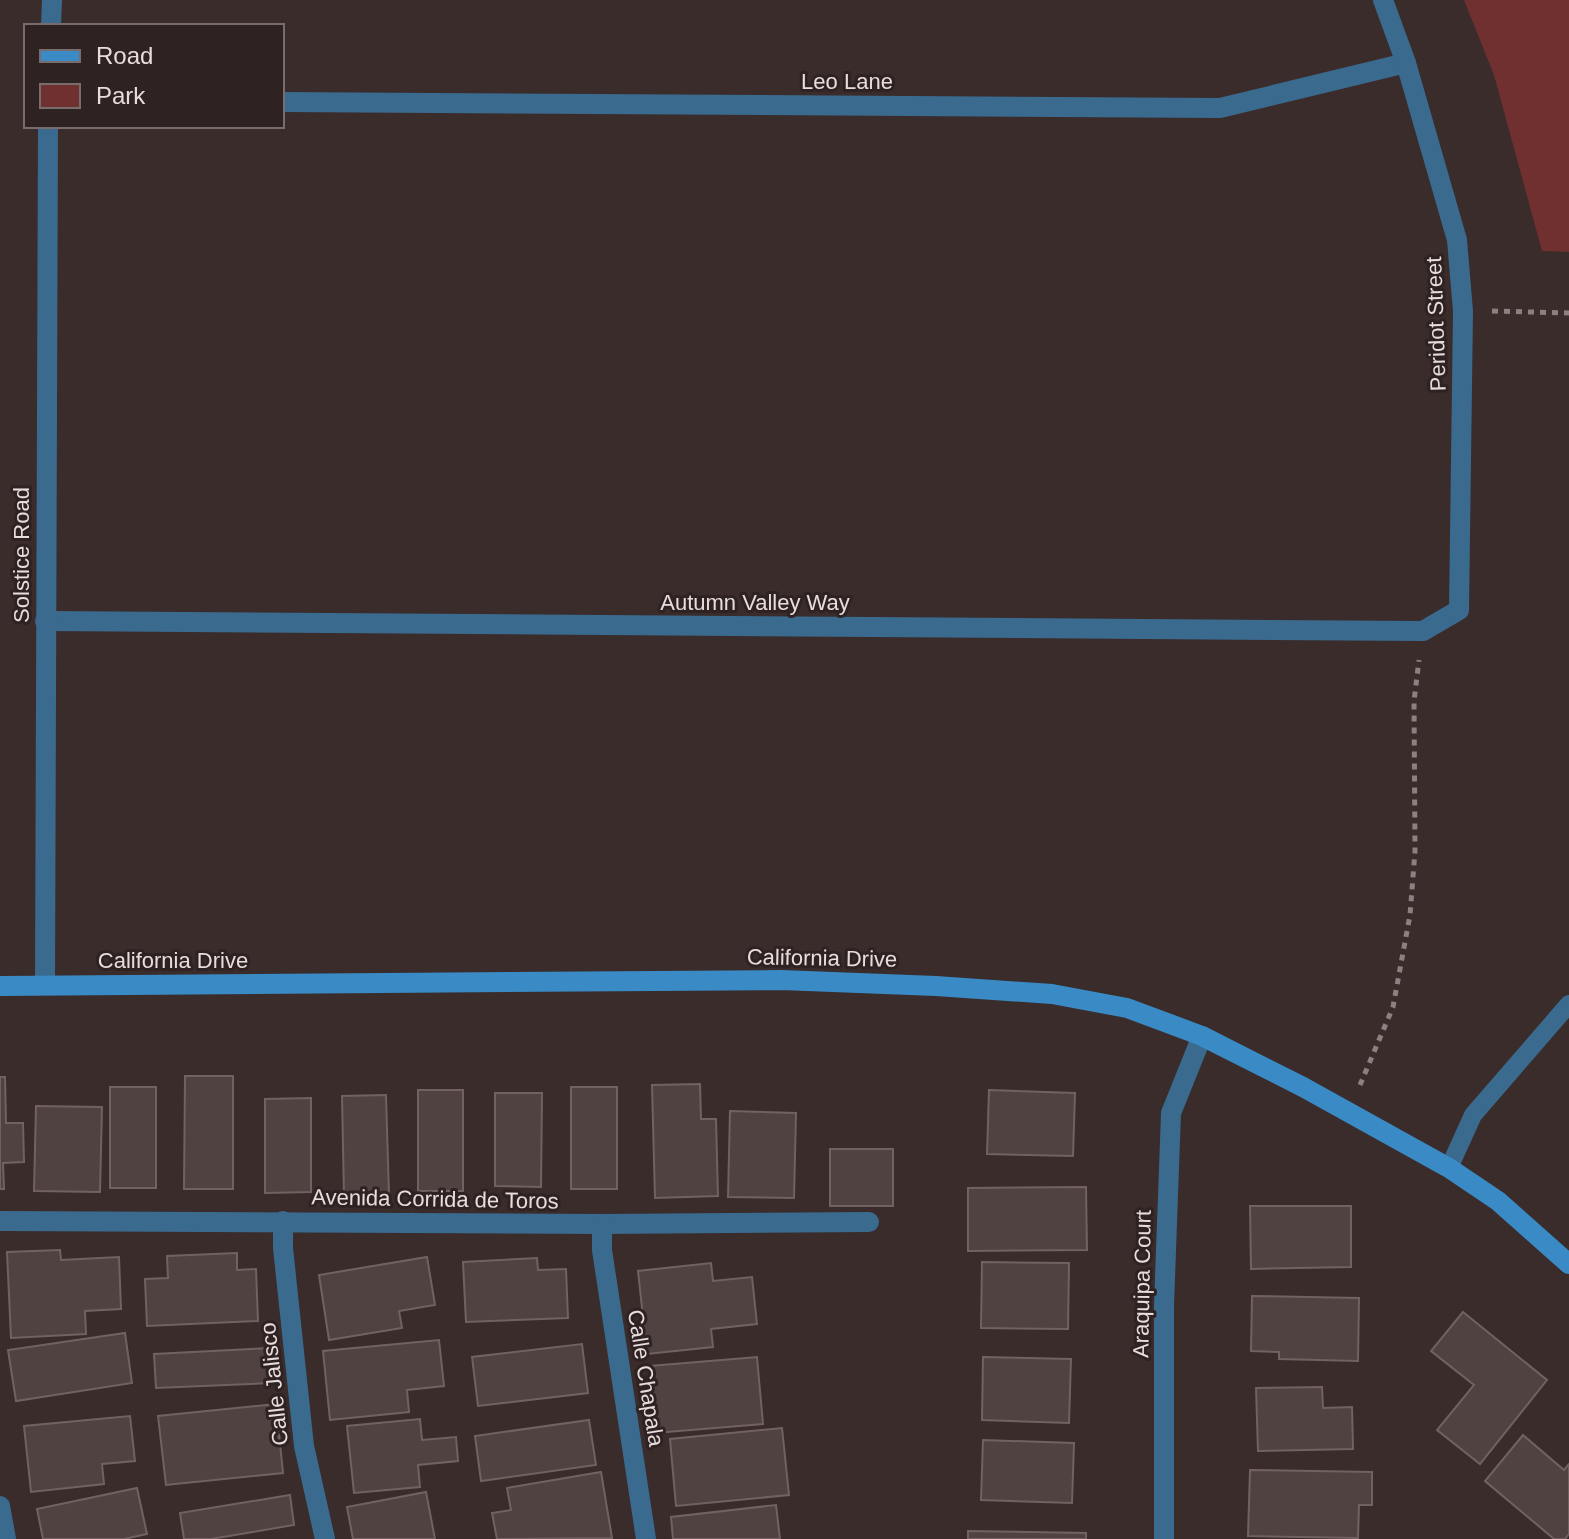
<svg xmlns="http://www.w3.org/2000/svg" width="1569" height="1539" viewBox="0 0 1569 1539" font-family="Arial,sans-serif">
  <style>
    .green { fill: #703030 }
    .building { fill: #504241; stroke: #716261; stroke-width: 2 }
    .lines { fill: none; stroke-linecap: round; stroke-linejoin: round }
    .path { stroke: #8c8180; stroke-width: 5; stroke-dasharray: 6 6; stroke-linecap: butt }
    .lane { stroke: #3b6a8f; stroke-width: 18 }
    .street { stroke: #3b6a8f; stroke-width: 20 }
    .secondary { stroke: #3a8ac5; stroke-width: 20 }
    .labels { text-anchor: middle; dominant-baseline: central; stroke-width: 6; stroke-linejoin: round; paint-order: stroke }
    .street-label { font-size: 22px; fill: #e6dddc; stroke: #2f2222 }
  </style>
  <rect width="100%" height="100%" fill="#392c2b"/>
  <path class="green" d="M1464,0H1569V252L1542,251L1494,75Z"/>
  <g class="building">
    <path d="M185,1076H233V1189H184Z"/>
    <path d="M0,1077H5L6,1123H23L24,1162L3,1163L4,1189H0Z"/>
    <path d="M700,1084L701,1119H716L718,1196L655,1198L652,1085Z"/>
    <rect x="110" y="1087" width="46" height="101"/>
    <rect x="571" y="1087" width="46" height="102"/>
    <rect x="418" y="1090" width="45" height="101"/>
    <path d="M989,1090L1075,1093L1073,1156L987,1154Z"/>
    <path d="M495,1093H542L541,1187L495,1186Z"/>
    <path d="M386,1095L389,1195L344,1196L342,1096Z"/>
    <path d="M311,1098V1192L265,1193V1099Z"/>
    <path d="M36,1106L102,1107L100,1192L34,1191Z"/>
    <path d="M730,1111L796,1113L794,1198L728,1197Z"/>
    <rect x="830" y="1149" width="63" height="57"/>
    <path d="M1086,1187L1087,1250L968,1251V1188Z"/>
    <path d="M1250,1206H1351V1267L1251,1269Z"/>
    <path d="M60,1250L61,1260L119,1257L121,1309L85,1311L86,1334L11,1338L7,1252Z"/>
    <path d="M237,1253V1270L256,1269L258,1321L147,1326L145,1279L168,1278L167,1256Z"/>
    <path d="M427,1257L435,1305L399,1311L402,1328L329,1340L319,1275Z"/>
    <path d="M537,1258L538,1270L566,1269L568,1318L466,1322L463,1262Z"/>
    <path d="M982,1262L1069,1263L1068,1329L981,1328Z"/>
    <path d="M711,1263L713,1281L752,1277L757,1324L711,1329L713,1347L647,1354L638,1271Z"/>
    <path d="M1252,1296L1359,1298L1358,1361L1279,1359V1352L1251,1351Z"/>
    <path d="M1463,1312L1547,1380L1480,1464L1437,1430L1474,1385L1431,1351Z"/>
    <path d="M125,1333L132,1383L16,1401L8,1350Z"/>
    <path d="M439,1340L444,1386L407,1390L409,1412L330,1420L323,1351Z"/>
    <path d="M582,1344L588,1393L478,1406L472,1357Z"/>
    <path d="M270,1348L272,1383L156,1388L154,1354Z"/>
    <path d="M757,1357L763,1424L655,1433L650,1366Z"/>
    <path d="M983,1357L1071,1359L1069,1423L982,1420Z"/>
    <path d="M1322,1387L1323,1408L1352,1407L1353,1449L1258,1451L1256,1388Z"/>
    <path d="M276,1404L283,1473L166,1485L158,1416Z"/>
    <path d="M130,1416L135,1461L102,1464L104,1484L31,1492L24,1426Z"/>
    <path d="M420,1419L422,1440L456,1437L458,1461L418,1465L420,1487L354,1493L347,1426Z"/>
    <path d="M589,1420L596,1465L481,1481L475,1436Z"/>
    <path d="M782,1428L789,1495L676,1506L670,1439Z"/>
    <path d="M1523,1435L1564,1470L1569,1464V1534L1565,1539H1554L1485,1481Z"/>
    <path d="M983,1440L1074,1443L1072,1503L981,1500Z"/>
    <path d="M1250,1470L1372,1472V1505H1359L1358,1538L1248,1536Z"/>
    <path d="M601,1472L612,1538L497,1539L492,1513L511,1510L507,1488Z"/>
    <path d="M137,1488L147,1534L124,1539H43L37,1509Z"/>
    <path d="M426,1492L435,1539H353L347,1507Z"/>
    <path d="M290,1495L294,1525L211,1539H184L180,1513Z"/>
    <path d="M776,1505L780,1539H673L671,1517Z"/>
    <path d="M968,1531L1086,1533V1539H968Z"/>
  </g>
  <g class="lines">
    <g class="path">
      <path d="M1492,311L1569,313"/>
      <path d="M1360,1085L1393,1007L1410,915L1415,851L1414,701L1419,660"/>
    </g>
    <path class="lane" d="M1449,1168L1473,1115L1569,1004"/>
    <g class="street">
      <path d="M51,26L52,0"/>
      <path d="M282,102L1220,108L1406,63"/>
      <path d="M45,621L1423,631L1459,610L1463,311L1457,240L1406,63L1383,0"/>
      <path d="M45,985L48,126"/>
      <path d="M0,1221L602,1224L869,1222"/>
      <path d="M283,1221V1248L304,1446L325,1539"/>
      <path d="M602,1224V1250L646,1539"/>
      <path d="M0,1506L6,1539"/>
      <path d="M1164,1539V1306L1171,1113L1202,1036"/>
    </g>
    <path class="secondary" d="M0,986L781,980L936,986L1052,994L1127,1008L1202,1036L1303,1087L1449,1168L1498,1201L1569,1264"/>
  </g>
  <g class="labels">
    <g class="street-label">
      <text x="847" y="81">Leo Lane</text>
      <text transform="translate(1436 324) rotate(-92)">Peridot Street</text>
      <text transform="translate(21 555) rotate(-90)">Solstice Road</text>
      <text x="755" y="602">Autumn Valley Way</text>
      <text transform="translate(822 958) rotate(1)">California Drive</text>
      <text x="173" y="960">California Drive</text>
      <text transform="translate(435 1199) rotate(1)">Avenida Corrida de Toros</text>
      <text transform="translate(1142 1284) rotate(-89)">Araquipa Court</text>
      <text transform="translate(646 1378) rotate(81)">Calle Chapala</text>
      <text transform="translate(274 1384) rotate(-96)">Calle Jalisco</text>
    </g>
  </g>
  <rect x="24" y="24" width="260" height="104" fill="#2f2222" stroke="#786d6c" stroke-width="2"/>
  <rect x="40" y="50" width="40" height="12" fill="#3a8ac5" stroke="#786d6c" stroke-width="2"/>
  <text x="96" y="64" font-size="24" fill="#e6dddc">Road</text>
  <rect x="40" y="84" width="40" height="24" fill="#703030" stroke="#786d6c" stroke-width="2"/>
  <text x="96" y="104" font-size="24" fill="#e6dddc">Park</text>
</svg>
